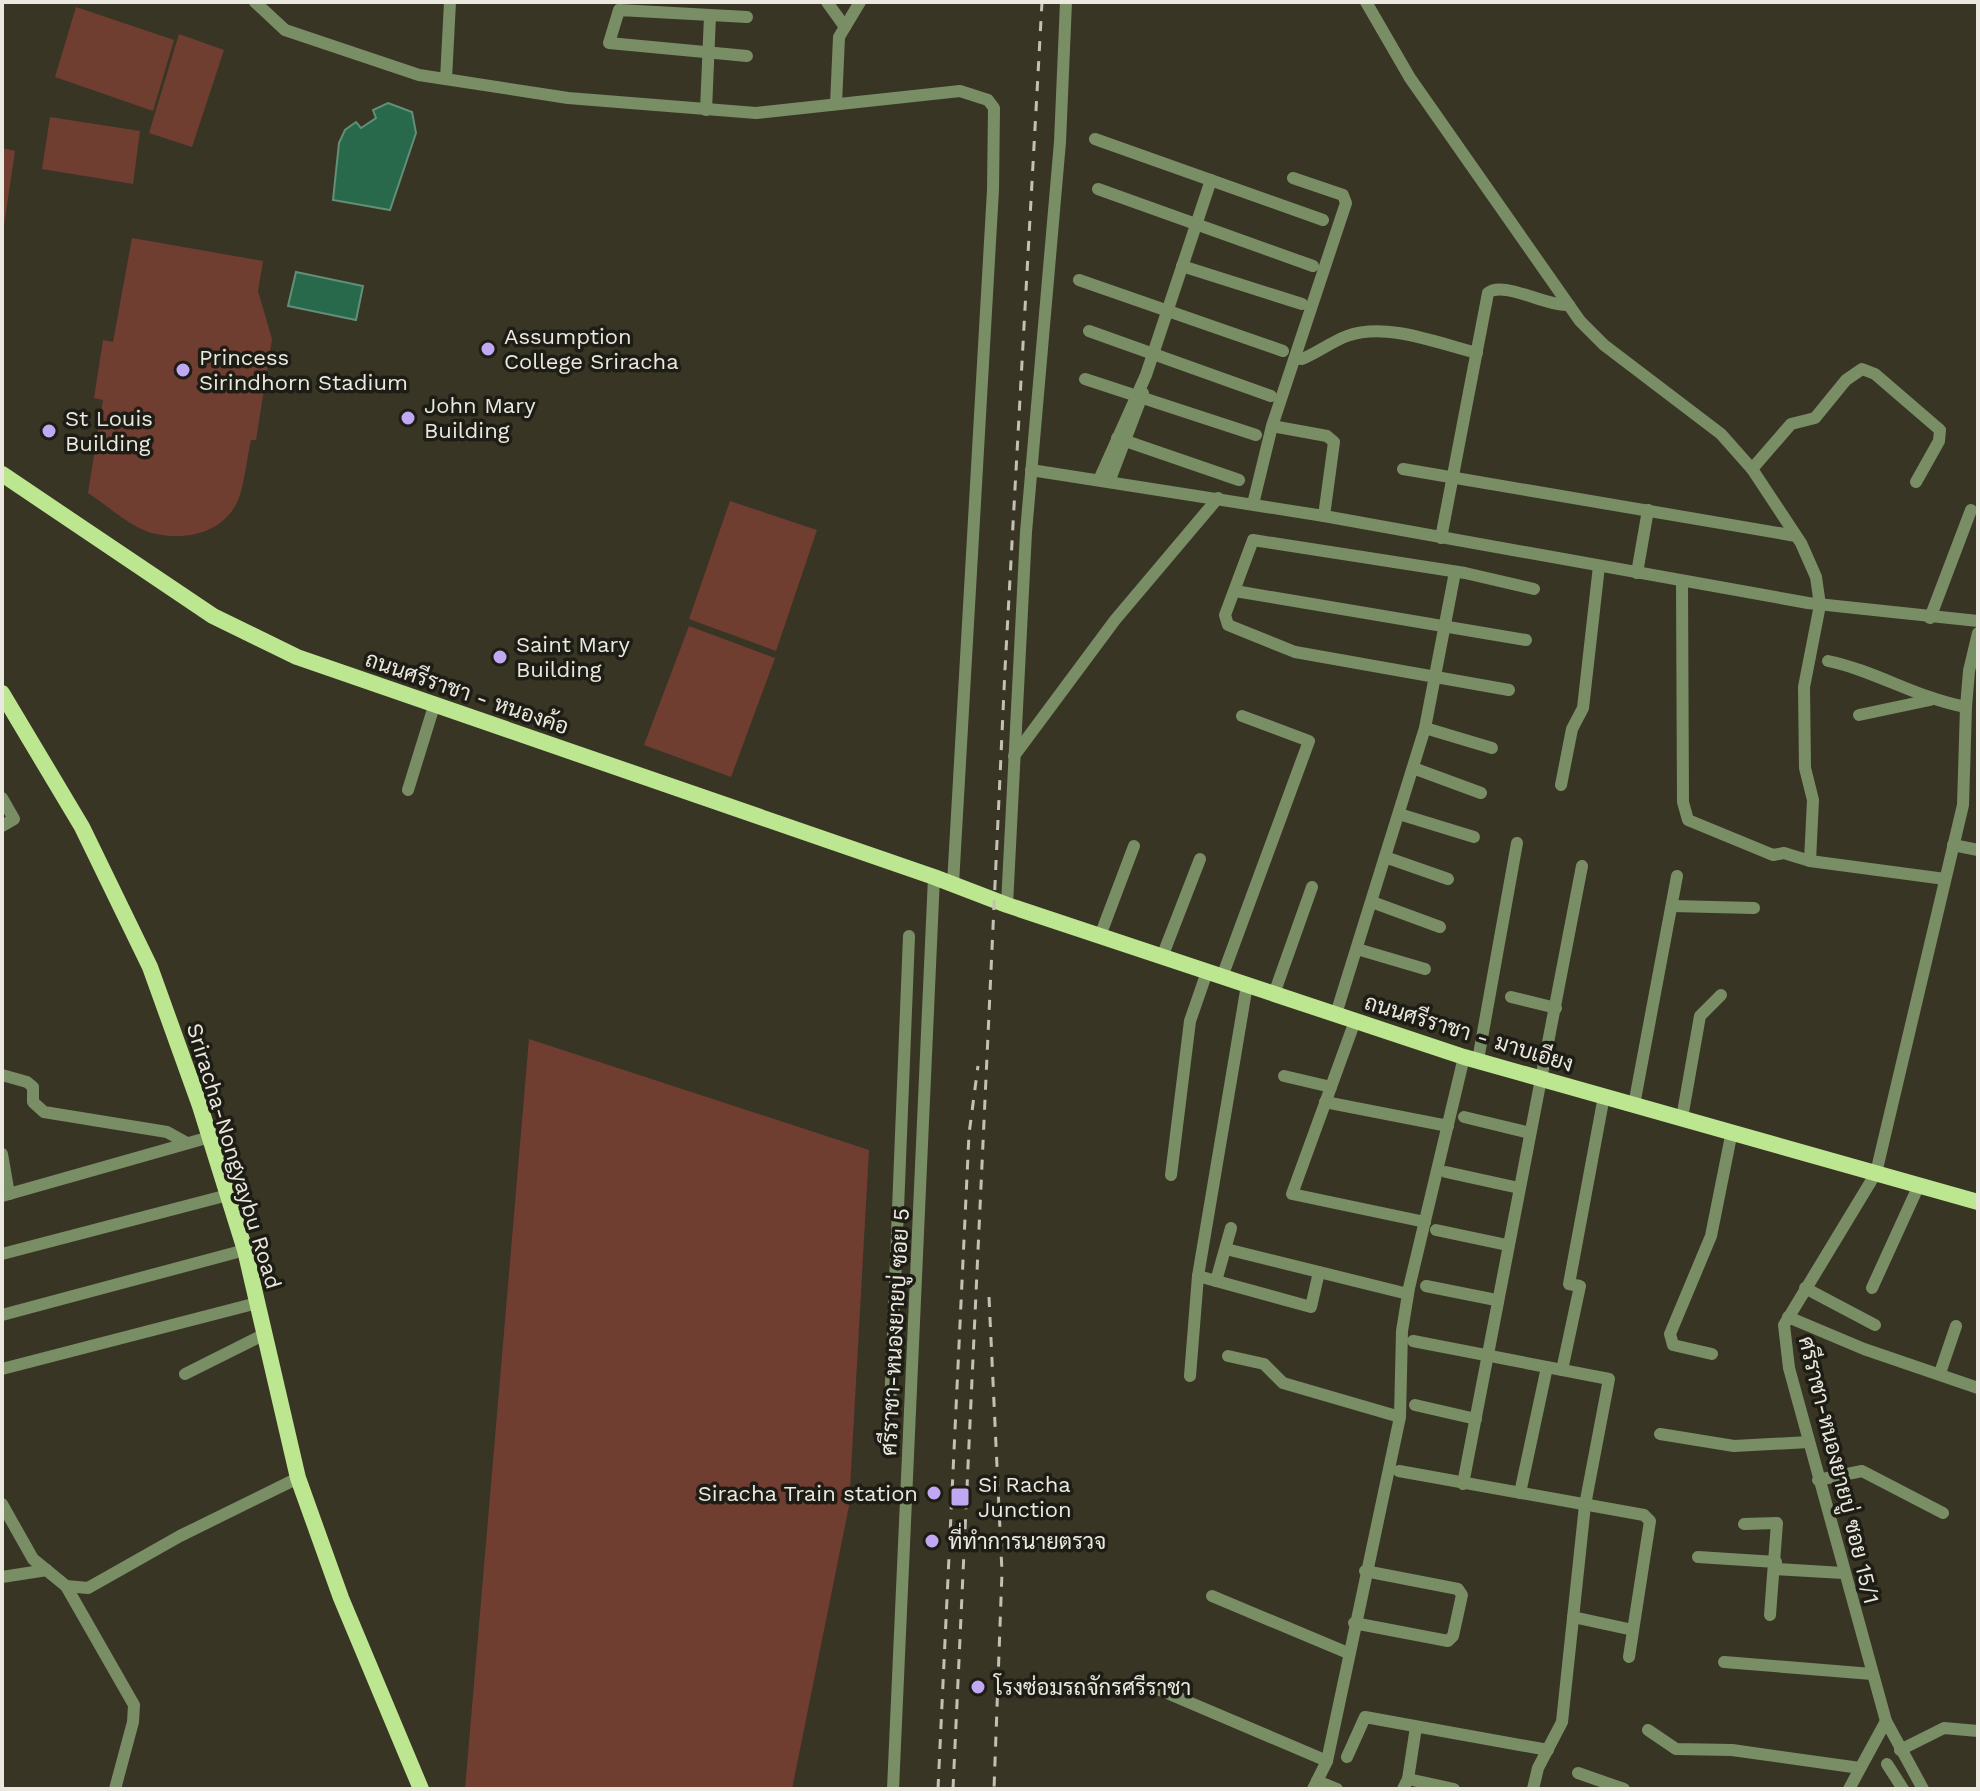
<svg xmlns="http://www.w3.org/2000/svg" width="1980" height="1791" viewBox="0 0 1980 1791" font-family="'Work Sans',Sarabun,sans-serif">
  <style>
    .green { fill: #703d31 }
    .water { fill: #28684b; stroke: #628f77; stroke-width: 2 }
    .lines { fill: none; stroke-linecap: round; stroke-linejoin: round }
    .minor { stroke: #798e65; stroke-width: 12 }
    .major { stroke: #bde690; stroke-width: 16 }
    .rail { stroke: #c3c1b5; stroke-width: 3; stroke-dasharray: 10 10; stroke-linecap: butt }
    .poi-dot { fill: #c0a8f3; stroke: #1e1d15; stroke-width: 3 }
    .labels { text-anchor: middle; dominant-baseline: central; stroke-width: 7; stroke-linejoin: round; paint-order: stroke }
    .poi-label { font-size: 22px; fill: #ebe9df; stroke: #1e1d15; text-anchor: start }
    .street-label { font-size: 22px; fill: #ebe9df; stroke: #1e1d15 }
  </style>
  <rect width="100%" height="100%" fill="#393524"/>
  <g class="green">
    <path d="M76,7L174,40L153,111L55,77Z"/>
    <path d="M179,34L224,50L192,147L149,133Z"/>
    <path d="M50,117L140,131L133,184L42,169Z"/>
    <path d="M2,148L15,151L2,239Z"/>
    <path d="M132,238L263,261L258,291L272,339L256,440H251C247,458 245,478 240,495C228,532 187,542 152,533C130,527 107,505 88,493L103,400L94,398L103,340L113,342Z"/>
    <path d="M730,501L817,530L776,651L689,619Z"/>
    <path d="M689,626L775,658L731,777L644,745Z"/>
    <path d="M529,1039L869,1150L849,1506L792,1789H465Z"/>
  </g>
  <g class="water">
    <path d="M388,103L412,112L416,133L390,210L333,200L339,143L345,130L356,122L361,128L376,118L373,110Z"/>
    <path d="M296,272L363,286L356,320L288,306Z"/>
  </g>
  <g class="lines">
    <g class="minor">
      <path d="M255,2L285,30L419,75L568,98L756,113L960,91L988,100L994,108L993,190L953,884"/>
      <path d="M827,2L845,27"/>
      <path d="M1366,2L1410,78L1580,321L1604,345L1721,434L1752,469L1801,543L1816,577L1820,605L1804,687L1805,768L1813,800L1810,861L1945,879"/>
      <path d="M747,56L609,43L619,10L747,17"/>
      <path d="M446,79L450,2"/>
      <path d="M836,104L839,37L860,2"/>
      <path d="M706,110L710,16"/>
      <path d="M1095,139L1323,220"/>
      <path d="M1098,189L1313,266"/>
      <path d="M1182,266L1302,304"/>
      <path d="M1079,280L1283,351"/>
      <path d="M1089,331L1271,396"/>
      <path d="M1295,358L1302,359C1317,353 1331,342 1347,336C1387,322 1437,343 1477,353"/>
      <path d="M1085,379L1256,435"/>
      <path d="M1272,426L1327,436L1334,442L1324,516"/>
      <path d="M1117,438L1239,480"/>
      <path d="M1403,469L1796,536"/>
      <path d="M1752,469L1791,424L1815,418L1846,380L1862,369L1875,374L1940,430L1939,441L1916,482"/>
      <path d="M1031,470L1324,516L1808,603L1978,621"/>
      <path d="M1099,480L1146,375L1211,180"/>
      <path d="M1109,482L1143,393"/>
      <path d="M1253,504L1272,426L1346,203L1343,195L1293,178"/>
      <path d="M1441,538L1488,293C1502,280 1548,307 1569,305"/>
      <path d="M1637,573L1648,510"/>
      <path d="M1682,581L1683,802L1688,820L1773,855L1784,853L1810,861"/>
      <path d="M1235,591L1526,640"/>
      <path d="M1930,618L1971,510"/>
      <path d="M1828,661C1876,671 1917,698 1966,707"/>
      <path d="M1509,690L1295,652L1228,625L1225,615L1253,540L1465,573L1534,589"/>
      <path d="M1859,715L1930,700"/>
      <path d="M1425,728L1492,748"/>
      <path d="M1014,756L1115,620L1218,498"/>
      <path d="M1413,768L1481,793"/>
      <path d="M1561,785L1572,729L1583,708L1599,566"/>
      <path d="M408,790L434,706"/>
      <path d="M2,798L14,819L2,826"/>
      <path d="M1399,814L1474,837"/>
      <path d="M1953,845L1978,850"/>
      <path d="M1385,857L1448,879"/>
      <path d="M1372,902L1440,927"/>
      <path d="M1007,905L1026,532L1060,142L1066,2"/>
      <path d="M1672,906L1754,908"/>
      <path d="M1100,936L1134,846"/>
      <path d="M1357,949L1425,969"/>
      <path d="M1162,957L1200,859"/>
      <path d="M1222,977L1309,741L1242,716"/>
      <path d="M1274,994L1312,887"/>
      <path d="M1511,997L1556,1008"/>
      <path d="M1336,1014L1425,728L1455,572"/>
      <path d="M1355,1021L1292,1194L1425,1222"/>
      <path d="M1478,1060L1517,843"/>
      <path d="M2,1075L27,1082L33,1087V1102L44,1112L167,1132L187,1143"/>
      <path d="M1284,1076L1331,1087"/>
      <path d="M1325,1102L1448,1126"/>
      <path d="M1634,1105L1677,876"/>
      <path d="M1464,1117L1530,1133"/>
      <path d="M1682,1118L1700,1016L1721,995"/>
      <path d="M2,1154L9,1194"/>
      <path d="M1446,1172L1519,1188"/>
      <path d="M1171,1175L1190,1021L1207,972"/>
      <path d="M2,1196L210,1137"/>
      <path d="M1436,1230L1507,1245"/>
      <path d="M1226,1249L1408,1294"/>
      <path d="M2,1254L228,1195"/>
      <path d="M1198,1276L1311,1307L1319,1272"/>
      <path d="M1216,1281L1231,1228"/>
      <path d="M1426,1286L1496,1300"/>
      <path d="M1805,1288L1875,1325"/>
      <path d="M1872,1288L1919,1185"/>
      <path d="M2,1315L245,1250"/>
      <path d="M1788,1317L1864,1349L1978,1388"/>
      <path d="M1413,1341L1609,1379L1585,1505L1562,1722L1538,1768L1533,1789"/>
      <path d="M1712,1354L1673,1345L1670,1334L1711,1236L1732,1131"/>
      <path d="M1228,1356L1264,1364L1283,1383L1400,1417"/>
      <path d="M2,1369L257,1303"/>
      <path d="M1562,1370L1580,1286L1569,1284L1604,1096"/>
      <path d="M1940,1373L1956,1326"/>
      <path d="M185,1374L263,1335"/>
      <path d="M1190,1376L1198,1276L1247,985"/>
      <path d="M1415,1405L1476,1419"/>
      <path d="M890,1408L909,936"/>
      <path d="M1660,1434L1734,1446L1809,1442"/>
      <path d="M1399,1471L1644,1515L1650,1521L1629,1657"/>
      <path d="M1818,1480L1862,1471L1943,1513"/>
      <path d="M1463,1484L1582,866"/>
      <path d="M1520,1493L1547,1367"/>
      <path d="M2,1504L33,1559L66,1586L88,1588L180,1536L298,1478"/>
      <path d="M1744,1524L1777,1523L1770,1615"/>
      <path d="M1698,1557L1776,1562"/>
      <path d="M1776,1569L1843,1573"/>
      <path d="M2,1577L47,1570"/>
      <path d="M66,1586L134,1705L133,1722L115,1789"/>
      <path d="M1212,1596L1348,1653"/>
      <path d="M1573,1617L1633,1630"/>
      <path d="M1354,1623L1448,1641L1453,1636L1462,1595L1458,1589L1365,1571"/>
      <path d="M1724,1662L1872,1674"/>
      <path d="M1153,1687L1327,1761"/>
      <path d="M1648,1730L1676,1749L1732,1750L1860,1768"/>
      <path d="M1900,1750L1944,1728L1978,1731"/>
      <path d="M1347,1757L1365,1717L1548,1750"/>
      <path d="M1887,1764L1903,1789"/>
      <path d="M1578,1773L1624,1789"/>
      <path d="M1408,1779L1454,1789"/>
      <path d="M1317,1781L1337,1789"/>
      <path d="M893,1789L934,877"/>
      <path d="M1313,1789L1327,1761L1400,1417L1402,1331L1409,1288L1464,1057"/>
      <path d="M1403,1789L1408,1779L1416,1727"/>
      <path d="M1849,1789L1886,1721"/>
      <path d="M1923,1789L1886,1721L1789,1368L1784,1325L1876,1173L1963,805L1966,707L1969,671L1978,633"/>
    </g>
    <g class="major">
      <path d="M2,474L213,616L297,657L934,877L1007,905L1464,1057L1978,1202"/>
      <path d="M2,693L82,827L150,967L200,1106L245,1250L298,1478L341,1598L421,1789"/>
    </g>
    <g class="rail">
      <path d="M989,1297L1002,1572L994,1789"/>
      <path d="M938,1789L969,1134L978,1066"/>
      <path d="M953,1789L1005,669L1042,2"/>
    </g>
  </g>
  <g class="poi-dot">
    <circle cx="488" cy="349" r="8"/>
    <circle cx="183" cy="370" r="8"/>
    <circle cx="408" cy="418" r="8"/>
    <circle cx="49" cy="431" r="8"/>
    <circle cx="500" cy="657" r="8"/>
    <circle cx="934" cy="1493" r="8"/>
    <rect x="950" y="1487" width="20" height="20" rx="4"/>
    <circle cx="932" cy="1541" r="8"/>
    <circle cx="978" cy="1687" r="8"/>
  </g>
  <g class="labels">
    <g class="poi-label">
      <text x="504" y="336">Assumption<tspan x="504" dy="25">College Sriracha</tspan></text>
      <text x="199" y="357">Princess<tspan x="199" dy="25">Sirindhorn Stadium</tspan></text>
      <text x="424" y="405">John Mary<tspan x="424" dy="25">Building</tspan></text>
      <text x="65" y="418">St Louis<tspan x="65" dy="25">Building</tspan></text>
      <text x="516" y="644">Saint Mary<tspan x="516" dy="25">Building</tspan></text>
      <text x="978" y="1484">Si Racha<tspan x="978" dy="25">Junction</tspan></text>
      <text x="918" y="1493" text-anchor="end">Siracha Train station</text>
      <text x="948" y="1541">ที่ทำการนายตรวจ</text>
      <text x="994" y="1687">โรงซ่อมรถจักรศรีราชา</text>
    </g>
    <g class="street-label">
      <text transform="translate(467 693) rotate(19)">ถนนศรีราชา - หนองค้อ</text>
      <text transform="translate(1469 1033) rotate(17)">ถนนศรีราชา - มาบเอียง</text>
      <text transform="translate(234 1156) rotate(73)">Sriracha-Nongyaybu Road</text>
      <text transform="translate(895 1332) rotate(-87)">ศรีราชา-หนองยายบู่ ซอย 5</text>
      <text transform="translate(1839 1470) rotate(76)">ศรีราชา-หนองยายบู่ ซอย 15/1</text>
    </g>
  </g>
  <rect width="1980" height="1791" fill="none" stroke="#ebe9df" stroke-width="8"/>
</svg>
